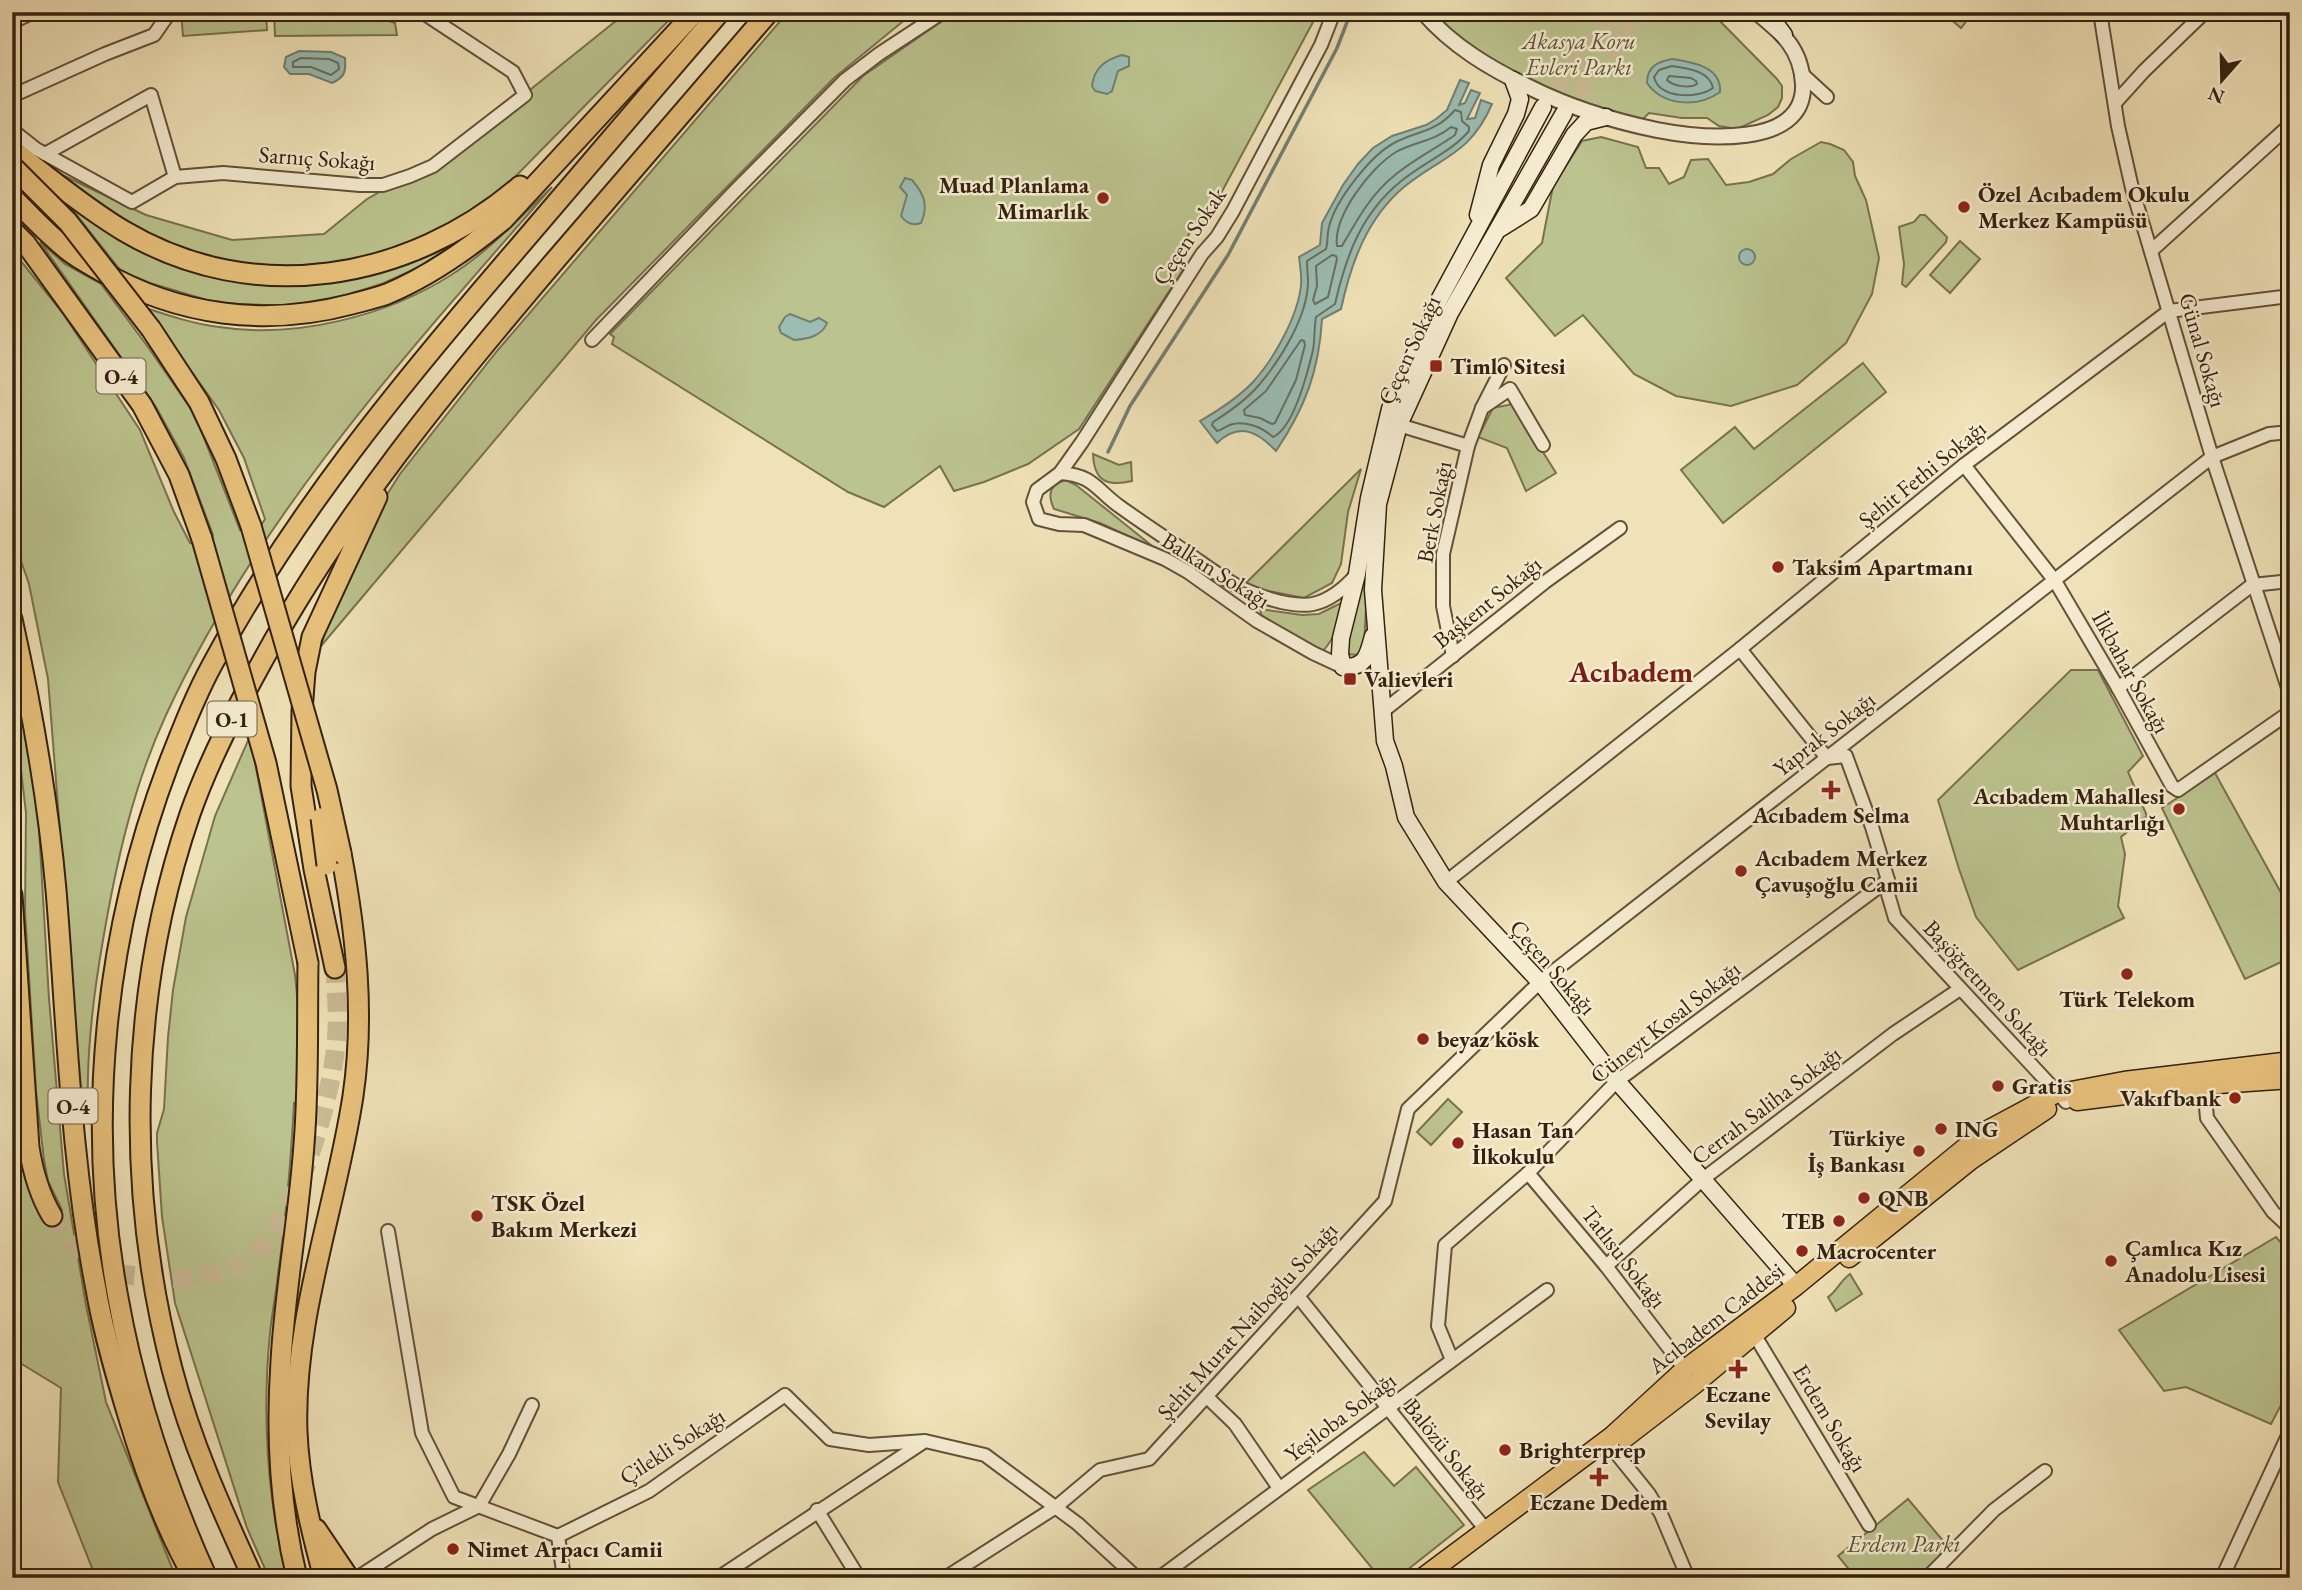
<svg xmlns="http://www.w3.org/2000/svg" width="2302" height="1590" viewBox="0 0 2302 1590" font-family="'EB Garamond',serif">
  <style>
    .green { fill: #bbc38e; stroke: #78724e; stroke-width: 2 }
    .water { fill: #9bbdb3; stroke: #727f71; stroke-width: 2 }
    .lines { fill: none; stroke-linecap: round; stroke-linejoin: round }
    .shore { stroke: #686f61; stroke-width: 2 }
    .stream { stroke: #727f71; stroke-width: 3.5 }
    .secondary-tunnel { stroke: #cabb96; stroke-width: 16; stroke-dasharray: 16 8; stroke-linecap: butt }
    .trunk-tunnel { stroke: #cabb96; stroke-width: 19; stroke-dasharray: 19 10; stroke-linecap: butt }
    .minor-casing { stroke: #635139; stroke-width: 16 }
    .tertiary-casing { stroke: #635139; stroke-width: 18 }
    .secondary-casing { stroke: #34210f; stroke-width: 19 }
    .primary-casing { stroke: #34210f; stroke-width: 21 }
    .trunk-casing { stroke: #34210f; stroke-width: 23 }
    .minor { stroke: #f5ecd1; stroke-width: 12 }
    .tertiary { stroke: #f5ecd1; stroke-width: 14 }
    .secondary { stroke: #f5ecd1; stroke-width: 16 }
    .primary { stroke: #e8c17c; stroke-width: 18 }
    .trunk { stroke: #e8c17c; stroke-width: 19 }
    .trunk-bridge-casing { stroke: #34210f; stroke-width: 23; stroke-linecap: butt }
    .trunk-bridge { stroke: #e8c17c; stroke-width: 19 }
    .poi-dot { fill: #8f2418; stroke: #f5ecd1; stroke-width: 2.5 }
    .labels { text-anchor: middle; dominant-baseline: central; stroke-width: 5; stroke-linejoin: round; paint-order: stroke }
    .shield { fill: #f5ecd1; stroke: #6e5e49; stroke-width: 2 }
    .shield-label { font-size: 21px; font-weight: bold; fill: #34210f }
    .park-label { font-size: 23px; font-style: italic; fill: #5c5235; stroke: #f5ecd1 }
    .street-label { font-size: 23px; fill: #34210f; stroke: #f5ecd1 }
    .poi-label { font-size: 23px; font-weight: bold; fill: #34210f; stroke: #f5ecd1; text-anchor: start }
    .district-label { font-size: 30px; font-weight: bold; fill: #7a1f14; stroke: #f5ecd1 }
  </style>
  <rect width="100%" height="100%" fill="#f0e2b8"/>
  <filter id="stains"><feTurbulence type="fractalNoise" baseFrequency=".00286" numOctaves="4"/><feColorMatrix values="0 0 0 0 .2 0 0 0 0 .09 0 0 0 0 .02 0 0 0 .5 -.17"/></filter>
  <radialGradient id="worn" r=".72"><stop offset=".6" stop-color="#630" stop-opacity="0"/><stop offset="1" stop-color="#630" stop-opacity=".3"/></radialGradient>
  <g class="green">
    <path d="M181,12H266L267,30L183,36Z"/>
    <path d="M274,12H362L395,23L397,35L275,36Z"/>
    <path d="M627,12H677L508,184L478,208L396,252L306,268L228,264L135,233L52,170L146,215L232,240L324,234L367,199L455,150Z"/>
    <path d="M788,12H918L907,18L834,78L596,320L321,646L332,608L371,520L400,474L497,351Z"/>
    <path d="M955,12H1316L1313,22L1204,225L1195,222L1174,264L1183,270L1079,429L1028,464L984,482L954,491L940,466L884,507L848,492L612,344L614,337L610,334L863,76Z"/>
    <path d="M1432,12H1711L1777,79L1782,86V98L1778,107L1768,115L1737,129L1719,126L1707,118H1682L1649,113L1642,120C1568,99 1485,71 1432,12Z"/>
    <path d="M1942,12H1985L1979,19L1972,14L1961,28Z"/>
    <path d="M1601,137L1638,147L1646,168H1659L1669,184L1684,177L1691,160L1708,159L1726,185L1749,182L1773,174L1791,159L1821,142L1830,144L1844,150L1853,162L1855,176L1866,200L1879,258L1872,294L1846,343L1797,385L1731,406L1676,396L1634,374L1583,315L1555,336L1506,278L1542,243L1553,186L1582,141Z"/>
    <path d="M552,187C409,351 258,516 166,715C133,786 116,864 103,940C93,997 86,1053 88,1110L82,1111L48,679L29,584L12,535V250L62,312L140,430L174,512L190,543L213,535L184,458L156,407L40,242L65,264L101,284L148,347L195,415L240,530L261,525L265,519L244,458L219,410L146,308C170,316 194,324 219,327C295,339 387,316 451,275C488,252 520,217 552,187Z"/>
    <path d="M67,203L123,238L307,283C362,280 410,265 459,241L419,267L384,283L347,295L286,306L217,303L150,283L121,271Z"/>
    <path d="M1920,215H1925L1947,237L1946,242L1906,287L1902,284L1904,264L1899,227L1914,222Z"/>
    <path d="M1960,241L1980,259L1950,293L1930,275Z"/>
    <path d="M1863,363L1886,392L1723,523L1681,470L1735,427L1754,449Z"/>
    <path d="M1513,404L1556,473L1526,491L1507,448L1478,437L1493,408Z"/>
    <path d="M1093,454L1119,465L1131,462L1132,481C1107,487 1094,481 1093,454Z"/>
    <path d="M1361,469L1348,512L1341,564L1332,583L1304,598L1243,586Z"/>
    <path d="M1066,480L1076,485L1156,549L1100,523L1054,509C1047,494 1050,484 1066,480Z"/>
    <path d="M1370,530L1364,647L1359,655L1344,654Z"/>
    <path d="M1343,602C1340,622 1335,639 1321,653L1262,619L1260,609L1302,615L1319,614Z"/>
    <path d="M12,645L38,812L49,999L64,1174L86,1305L106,1402L176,1578H96L58,1482L61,1388L12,1358V1077L23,1159L46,1220L62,1210L48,1181L44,1160L36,1091L25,911L26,813L12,693Z"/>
    <path d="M2071,670H2098L2143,756L2128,772L2147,816L2121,837L2125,854L2118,906L2124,918L2018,970L1976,917L1959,869L1938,800Z"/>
    <path d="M250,736L295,975L299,1016L297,1103H294C291,1160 286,1218 278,1274C276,1294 272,1313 270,1333C262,1413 267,1499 287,1578H269L247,1528L175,1303L162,1217L157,1142V1133L164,1109L168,1037L173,990L186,917L215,816Z"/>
    <path d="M2215,773L2290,909V958L2245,979L2162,808Z"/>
    <path d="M1448,1099L1462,1112L1431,1145L1417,1132Z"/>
    <path d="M2276,1237L2290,1253V1388L2271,1424L2186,1387L2164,1391L2119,1330Z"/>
    <path d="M1850,1274L1862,1294L1836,1311L1828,1297C1837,1291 1840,1281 1850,1274Z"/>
    <path d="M1364,1452L1394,1486L1416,1467L1464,1525L1397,1578H1380L1308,1490Z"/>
    <path d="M1908,1499L1950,1549L1915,1578H1856L1838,1556Z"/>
  </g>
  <g class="water">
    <path d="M299,51L331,52L345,58C346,72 345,77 332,83L309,74H290L284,67L286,57Z"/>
    <path d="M1122,55L1129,57V66L1118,71L1112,91L1107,94L1095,91L1092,86C1094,68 1105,60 1122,55Z"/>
    <path d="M1672,59C1691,62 1722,66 1720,92C1698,108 1663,106 1647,83C1647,67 1657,62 1672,59Z"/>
    <path d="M1460,80L1469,83L1459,105L1465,103L1471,90L1480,93L1467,119L1475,118L1481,100L1492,104C1470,155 1442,156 1404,187C1367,218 1351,263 1341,309L1322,319C1319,371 1305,408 1276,451C1257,431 1239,422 1217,443L1200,421C1219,410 1238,398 1253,382C1274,359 1298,316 1301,285C1302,276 1300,266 1299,257L1320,245L1322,223L1343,185L1358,164L1373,148L1392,136L1426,125L1436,119L1447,110Z"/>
    <path d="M905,178L912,180C924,194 929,205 921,223C913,226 906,223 901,216L907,195L900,187Z"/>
    <circle cx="1747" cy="257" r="8"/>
    <path d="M790,314L810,322L819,318L827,323C822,336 808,339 794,340L781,333L779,327L785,317Z"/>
  </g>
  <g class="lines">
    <g class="shore">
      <path d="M301,58L329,59L338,63L339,69L331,75L311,67H293V62Z"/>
      <path d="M1672,66C1688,69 1709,70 1713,88C1698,99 1659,99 1654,77L1659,70Z"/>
      <path d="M1669,76L1691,78L1696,81L1697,84C1690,89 1673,86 1667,80Z"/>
      <path d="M1455,110L1461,112L1462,121L1469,127V131C1450,153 1422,163 1400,182C1361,214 1346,256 1335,304L1316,317C1314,328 1315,339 1313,350C1308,371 1294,428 1273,437C1263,428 1248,421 1233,424C1227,425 1222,430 1217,431L1212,425L1213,422C1229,412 1247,399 1259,385C1281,359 1307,317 1308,283C1308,276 1307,268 1307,261L1326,249C1328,242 1327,234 1329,227C1335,201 1370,156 1394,143C1419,130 1435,133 1455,110Z"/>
      <path d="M1451,127L1457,129L1455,135C1435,149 1413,160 1395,175C1371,194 1357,220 1342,246H1337C1333,216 1371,167 1396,152C1414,142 1435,141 1451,127Z"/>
      <path d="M1332,255L1336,256L1337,259L1328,297L1315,304L1313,300L1317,286L1316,266Z"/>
      <path d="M1301,340L1304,341L1305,345L1296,380L1275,423L1272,424L1260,418L1245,415L1244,410L1266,391Z"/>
    </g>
    <path class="stream" d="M1108,452L1130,406L1228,255L1337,48L1351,12"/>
    <g class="secondary-tunnel">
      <path d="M1543,107L1601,28L1616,12"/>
      <path d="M1564,113L1620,40L1646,12"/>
    </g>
    <path class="trunk-tunnel" d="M52,1216C67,1235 83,1257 104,1269C116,1275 147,1277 162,1278C192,1280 228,1276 253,1256C298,1219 335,1089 337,1031C338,1010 336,989 335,968"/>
    <g class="minor-casing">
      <g id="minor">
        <path d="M1334,12L1321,45L1233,211L1217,237L1202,254L1082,442L1060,473L1037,490L1033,502L1039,519L1059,524L1084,525L1165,559L1188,572L1257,621L1313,653L1343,667"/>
        <path d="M2100,12L2118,126L2132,188L2212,457L2290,694"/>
        <path d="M12,22L34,12"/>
        <path d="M1802,74L1827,97"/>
        <path d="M12,96L105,54L154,35L170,12"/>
        <path d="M2116,102L2144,71L2205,12"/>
        <path d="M12,130L36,149L132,202L175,177L223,173L360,185H383L410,176L433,166L525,95L513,72L422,12"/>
        <path d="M45,154L151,95L175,177"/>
        <path d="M2151,251L2290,125"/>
        <path d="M592,340L736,190L845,80L879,54L943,12"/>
        <path d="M1482,408L1510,389L1543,445"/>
        <path d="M1399,425L1468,446L1443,554V606L1453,656"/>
        <path d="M1468,446L1482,408L1504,365"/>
        <path d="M1964,465L2055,581L2118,688L2172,786L2178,790L2290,712"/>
        <path d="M1060,473C1095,476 1094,488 1119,506C1141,522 1164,537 1186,552C1221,576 1237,591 1281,602C1291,604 1303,606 1313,604C1331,600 1345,588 1357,574"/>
        <path d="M1740,649L1827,758L1846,756L1872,827L1888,880V894L1895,918L2066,1102"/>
        <path d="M2118,688L2252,585L2290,581"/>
        <path d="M1382,712L1545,582L1620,528"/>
        <path d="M1446,882L1740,649L1964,465L2169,311L2290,296"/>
        <path d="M2204,1085L2207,1118L2273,1212L2290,1228"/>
        <path d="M1528,1173L1606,1266L1685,1369"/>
        <path d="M388,1231L422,1433L454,1497L558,1536L649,1491L785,1395L830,1439L869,1445L925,1441L985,1455L1078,1524L1137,1578"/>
        <path d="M1606,1266L1703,1179L1893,1034L1960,989"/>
        <path d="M1298,1296L1486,1530"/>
        <path d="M1754,1334L1869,1525"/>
        <path d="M1452,1360L1438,1326L1445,1245L1528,1173L1617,1081L1888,880"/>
        <path d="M1207,1397L1235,1424L1279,1488"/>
        <path d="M1612,1436V1448L1649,1494L1661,1514L1688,1578"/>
        <path d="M479,1506L509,1454L532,1405"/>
        <path d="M817,1510L859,1578"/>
        <path d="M558,1536L564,1578"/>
        <path d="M357,1578L432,1529L479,1506"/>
        <path d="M718,1578L922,1443"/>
        <path d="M945,1578L1056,1507L1100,1470L1149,1459L1385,1201L1408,1109L1540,982L2212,457L2269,434L2290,432"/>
        <path d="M1159,1578L1547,1290"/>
        <path d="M1927,1578L1994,1510L2045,1471"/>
        <path d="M2222,1578L2290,1431"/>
      </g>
    </g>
    <g class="tertiary-casing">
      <g id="tertiary">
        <path d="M1423,12C1452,46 1491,69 1531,88C1571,108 1614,121 1657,130C1698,138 1806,150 1803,84C1801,48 1782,33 1756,12"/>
        <path d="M12,1569L15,1578"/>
      </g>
    </g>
    <g class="secondary-casing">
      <g id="secondary">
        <path d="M1767,12L1784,35"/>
        <path d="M1564,113L1450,313L1399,425L1378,504L1373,590L1385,741L1394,766L1406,817L1446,882L1540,982L1617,1081L1796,1286"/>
        <path d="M1478,215L1491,165L1516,114L1520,99L1513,80"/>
        <path d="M1501,228L1531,209L1574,135L1586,122L1606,117"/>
        <path d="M1343,667L1340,654L1341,638L1357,574L1369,498L1390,409L1439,300L1543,107"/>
        <path d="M1343,667C1365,668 1368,656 1373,636"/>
      </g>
    </g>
    <g class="primary-casing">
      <g id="primary">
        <path d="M2077,1101L2204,1085L2290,1079"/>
        <path d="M1849,1258L1971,1160L2047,1109"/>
        <path d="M1625,1438L1694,1385L1786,1308"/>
        <path d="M1422,1578L1612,1436L1685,1369L1796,1286L1984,1132L2055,1094L2124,1081L2290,1061"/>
      </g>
    </g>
    <g class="trunk-casing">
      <g id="trunk">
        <path d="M12,150C49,177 85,208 124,231C254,308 409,281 520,186"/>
        <path d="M12,197C30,215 49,236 70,252C79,259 91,265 101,271C178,316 266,327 352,304C363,301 376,298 387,294C430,276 468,249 503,220L695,12"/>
        <path d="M12,230L26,244L142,405L179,475L202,539"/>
        <path d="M151,329L199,402L226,459L251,526"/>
        <path d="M12,619C32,709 48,799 56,890C67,1023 70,1158 96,1289C103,1331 115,1372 127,1412C144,1470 164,1526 194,1578"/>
        <path d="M12,895L29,1147C33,1173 39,1194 52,1216"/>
        <path d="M335,968L314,869L301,786L302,711L305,672L312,637L377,497"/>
        <path d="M316,1529L349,1578"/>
        <path d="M207,1578C167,1489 135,1394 118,1298C85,1120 105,932 169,763C182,730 195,696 212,665C293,515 401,384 511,256C581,174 650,93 720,12"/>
        <path d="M253,1578C222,1510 191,1442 172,1369C125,1188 129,992 190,814C209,760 236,709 263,660C342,515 446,389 553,263C625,180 697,96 769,12"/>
        <path d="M297,1578C280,1508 276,1433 281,1361C285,1289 299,1217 304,1144C309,1084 307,1023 308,963"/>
        <path d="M324,1578C311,1530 299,1481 297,1432C293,1318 336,1208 353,1096C365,1015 356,933 341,853"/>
      </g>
    </g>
    <use href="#minor" class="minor"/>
    <use href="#tertiary" class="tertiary"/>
    <use href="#secondary" class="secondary"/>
    <use href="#primary" class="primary"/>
    <use href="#trunk" class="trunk"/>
    <g class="trunk-bridge-casing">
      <g id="trunk-bridge">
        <path d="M12,166L68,222L151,329"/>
        <path d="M251,526L327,790L341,853"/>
        <path d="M202,539L266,763L308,963"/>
        <path d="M321,818L327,865"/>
      </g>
    </g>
    <use href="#trunk-bridge" class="trunk-bridge"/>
  </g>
  <g class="poi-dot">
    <circle cx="1103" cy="198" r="7"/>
    <circle cx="1964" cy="207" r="7"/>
    <rect x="1429" y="359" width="14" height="14" rx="3.5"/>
    <circle cx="1778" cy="567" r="7"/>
    <rect x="1343" y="672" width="14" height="14" rx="3.5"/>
    <path d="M1827.5 779.5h7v7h7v7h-7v7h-7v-7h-7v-7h7z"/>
    <circle cx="2179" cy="809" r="7"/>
    <circle cx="1741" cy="871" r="7"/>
    <circle cx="2127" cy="974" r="7"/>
    <circle cx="1423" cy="1039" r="7"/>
    <circle cx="1998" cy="1086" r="7"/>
    <circle cx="2235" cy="1098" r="7"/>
    <circle cx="1941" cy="1129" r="7"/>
    <circle cx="1458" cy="1143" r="7"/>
    <circle cx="1919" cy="1151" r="7"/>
    <circle cx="1864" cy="1198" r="7"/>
    <circle cx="477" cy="1216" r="7"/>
    <circle cx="1839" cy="1221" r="7"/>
    <circle cx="1802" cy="1251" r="7"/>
    <circle cx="2111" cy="1261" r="7"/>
    <path d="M1734.5 1358.5h7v7h7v7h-7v7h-7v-7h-7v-7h7z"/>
    <circle cx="1505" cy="1450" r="7"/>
    <path d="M1595.5 1466.5h7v7h7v7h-7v7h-7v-7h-7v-7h7z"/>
    <circle cx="453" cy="1549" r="7"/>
  </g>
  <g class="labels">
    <g class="shield">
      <rect x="96.5" y="358.5" width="49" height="35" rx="5"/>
      <rect x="207.5" y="701.5" width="49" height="35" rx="5"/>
      <rect x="48.5" y="1088.5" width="49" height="35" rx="5"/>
    </g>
    <g class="shield-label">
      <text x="121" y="376">O-4</text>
      <text x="232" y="719">O-1</text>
      <text x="73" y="1106">O-4</text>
    </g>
    <g class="park-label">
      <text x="1579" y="41">Akasya Koru<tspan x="1579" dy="26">Evleri Parkı</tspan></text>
      <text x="1904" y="1544">Erdem Parkı</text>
    </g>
    <g class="street-label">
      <text transform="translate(317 158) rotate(4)">Sarnıç Sokağı</text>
      <text transform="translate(1189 236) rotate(-56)">Çeçen Sokak</text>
      <text transform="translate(1409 350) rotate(-65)">Çeçen Sokağı</text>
      <text transform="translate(2203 350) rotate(74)">Günal Sokağı</text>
      <text transform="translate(1922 474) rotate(-39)">Şehit Fethi Sokağı</text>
      <text transform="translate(1434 512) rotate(-79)">Berk Sokağı</text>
      <text transform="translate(1216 570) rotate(32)">Balkan Sokağı</text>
      <text transform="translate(1487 602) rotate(-39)">Başkent Sokağı</text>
      <text transform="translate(2131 672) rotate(61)">İlkbahar Sokağı</text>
      <text transform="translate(1824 734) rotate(-38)">Yaprak Sokağı</text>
      <text transform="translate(1553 967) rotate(49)">Çeçen Sokağı</text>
      <text transform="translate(1988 988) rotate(47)">Başöğretmen Sokağı</text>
      <text transform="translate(1665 1022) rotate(-38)">Cüneyt Kosal Sokağı</text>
      <text transform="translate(1766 1105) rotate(-37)">Cerrah Saliha Sokağı</text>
      <text transform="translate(1624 1257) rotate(52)">Tatlısu Sokağı</text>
      <text transform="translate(1716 1318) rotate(-38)">Acıbadem Caddesi</text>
      <text transform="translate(1247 1321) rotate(-48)">Şehit Murat Naiboğlu Sokağı</text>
      <text transform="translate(1340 1417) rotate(-37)">Yeşiloba Sokağı</text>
      <text transform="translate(1830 1418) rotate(59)">Erdem Sokağı</text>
      <text transform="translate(672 1446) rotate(-33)">Çilekli Sokağı</text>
      <text transform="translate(1447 1449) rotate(51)">Balözü Sokağı</text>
    </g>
    <g class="poi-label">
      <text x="1089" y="185" text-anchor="end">Muad Planlama<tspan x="1089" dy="26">Mimarlık</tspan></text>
      <text x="1978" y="194">Özel Acıbadem Okulu<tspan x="1978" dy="26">Merkez Kampüsü</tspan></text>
      <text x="1450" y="366">Timlo Sitesi</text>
      <text x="1792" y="567">Taksim Apartmanı</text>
      <text x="1364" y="679">Valievleri</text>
      <text x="2165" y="796" text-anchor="end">Acıbadem Mahallesi<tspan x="2165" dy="26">Muhtarlığı</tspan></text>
      <text x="1831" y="815" text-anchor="middle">Acıbadem Selma</text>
      <text x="1755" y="858">Acıbadem Merkez<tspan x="1755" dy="26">Çavuşoğlu Camii</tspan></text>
      <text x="2127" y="999" text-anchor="middle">Türk Telekom</text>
      <text x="1437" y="1039">beyaz kösk</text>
      <text x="2012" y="1086">Gratis</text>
      <text x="2221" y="1098" text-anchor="end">Vakıfbank</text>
      <text x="1955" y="1129">ING</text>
      <text x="1472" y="1130">Hasan Tan<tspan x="1472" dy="26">İlkokulu</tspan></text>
      <text x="1905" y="1138" text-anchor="end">Türkiye<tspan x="1905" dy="26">İş Bankası</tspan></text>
      <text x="1878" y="1198">QNB</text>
      <text x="491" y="1203">TSK Özel<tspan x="491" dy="26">Bakım Merkezi</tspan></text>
      <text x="1825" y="1221" text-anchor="end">TEB</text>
      <text x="2125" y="1248">Çamlıca Kız<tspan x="2125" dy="26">Anadolu Lisesi</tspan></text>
      <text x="1816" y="1251">Macrocenter</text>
      <text x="1738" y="1394" text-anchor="middle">Eczane<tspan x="1738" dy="26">Sevilay</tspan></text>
      <text x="1519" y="1450">Brighterprep</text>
      <text x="1599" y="1502" text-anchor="middle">Eczane Dedem</text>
      <text x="467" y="1549">Nimet Arpacı Camii</text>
    </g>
    <g class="district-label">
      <text x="1631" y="671">Acıbadem</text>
    </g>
  </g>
  <rect width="2302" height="1590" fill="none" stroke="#f0e2b8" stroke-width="42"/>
  <rect x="14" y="14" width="2274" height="1562" fill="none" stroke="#34210f" stroke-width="3.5"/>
  <rect x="21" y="21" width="2260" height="1548" fill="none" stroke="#34210f" stroke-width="2"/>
  <g transform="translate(2222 80) rotate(200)" stroke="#f5ecd1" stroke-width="5" paint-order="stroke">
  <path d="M0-5L12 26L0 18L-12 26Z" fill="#34210f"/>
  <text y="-10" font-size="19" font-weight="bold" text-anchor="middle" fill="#34210f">N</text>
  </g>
  <rect width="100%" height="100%" filter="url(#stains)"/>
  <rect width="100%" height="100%" fill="url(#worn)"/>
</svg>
